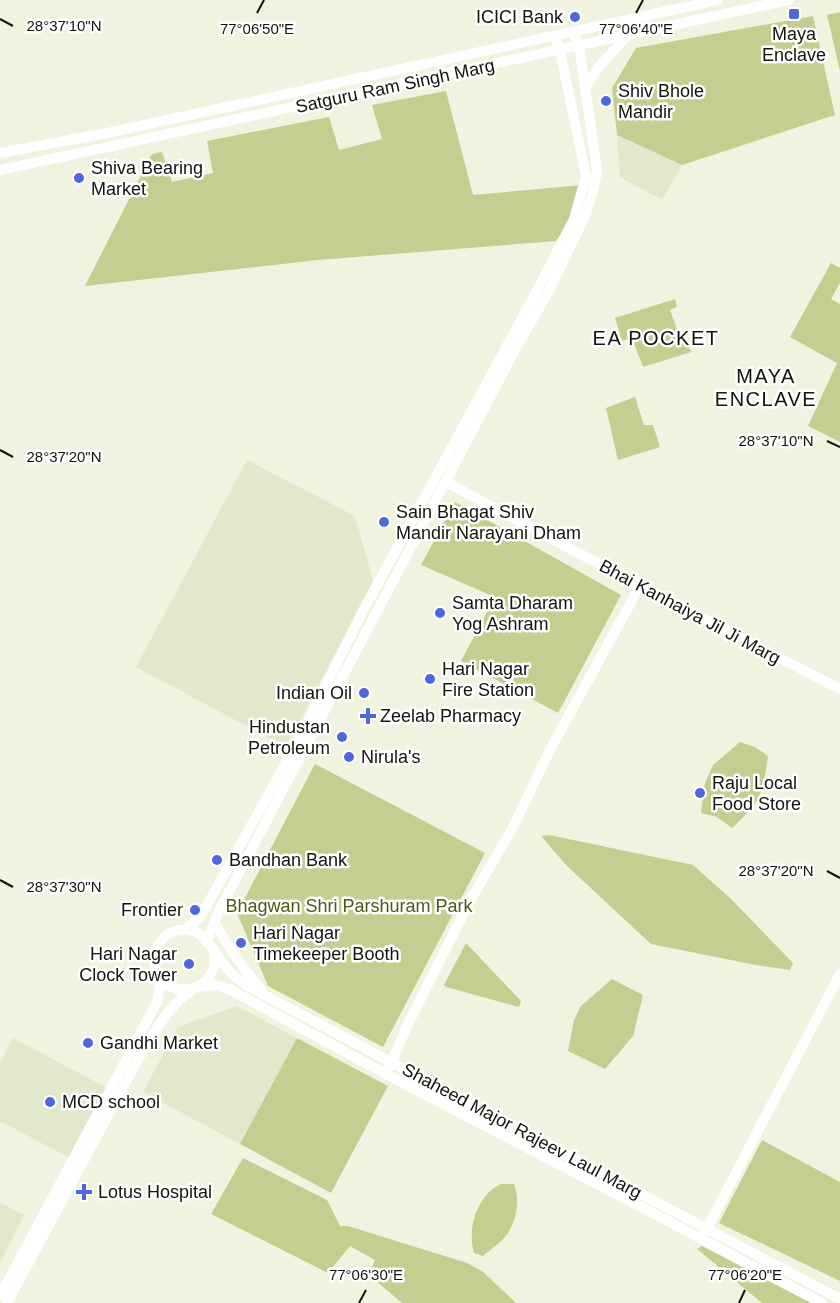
<svg xmlns="http://www.w3.org/2000/svg" width="840" height="1303" viewBox="0 0 840 1303" font-family="Arial,sans-serif">
  <style>
    .built { fill: #e2e8cc }
    .green { fill: #c3cf90 }
    .lines { fill: none; stroke-linecap: round; stroke-linejoin: round }
    .tertiary { stroke: #fff; stroke-width: 10 }
    .secondary { stroke: #fff; stroke-width: 10 }
    .ticks { fill: none; stroke: #13140d; stroke-width: 2 }
    .poi-dot { fill: #4b68dc; stroke: #fff; stroke-width: 2 }
    .labels { text-anchor: middle; dominant-baseline: central; stroke-width: 5; stroke-linejoin: round; paint-order: stroke }
    .poi-label { font-size: 18px; fill: #13140d; stroke: #fff; text-anchor: start }
    .street-label { font-size: 18px; fill: #13140d; stroke: #fff }
    .park-label { font-size: 18px; fill: #4e5719; stroke: #fff }
    .neighbourhood-label { font-size: 20px; letter-spacing: 1.5px; fill: #13140d; stroke: #fff }
    .ticks-label { font-size: 15px; text-anchor: middle; fill: #13140d; stroke: #fff; stroke-width: 5; stroke-linejoin: round; paint-order: stroke }
  </style>
  <rect width="100%" height="100%" fill="#eff3df"/>
  <g class="built">
    <path d="M617,135L682,165L662,200L620,177Z"/>
    <path d="M247,460L355,516L373,581L286,747L136,667Z"/>
    <path d="M237,1006L297,1038L240,1144L143,1092L178,1027Z"/>
    <path d="M13,1038L107,1088L70,1158L0,1121V1063Z"/>
    <path d="M0,1203L24,1215L0,1263Z"/>
  </g>
  <g class="green">
    <path d="M840,12V71L827,15Z"/>
    <path d="M813,16L835,115L682,165L617,135L612,88L636,48Z"/>
    <path d="M446,91L473,195L583,185L581,205L556,241L318,260L85,286L152,154L162,152L172,182L213,173L207,141L329,117L339,150L382,139L372,105Z"/>
    <path d="M831,263L840,268V283L831,299L840,304V442L808,426L837,363L790,337Z"/>
    <path d="M675,299L677,307L670,310L682,343L687,342L691,352L643,367L632,338L622,341L615,318Z"/>
    <path d="M635,397L644,425H653L660,447L618,460L606,408Z"/>
    <path d="M455,502L621,595L558,713L461,661L495,597L421,565Z"/>
    <path d="M740,742L755,747L768,756C762,796 762,800 732,828L717,817L701,813L705,783L713,765Z"/>
    <path d="M315,764L485,853L383,1047L268,986L237,913Z"/>
    <path d="M549,835L693,865L731,899L793,963L790,970L756,965L651,944L567,866L541,836Z"/>
    <path d="M466,943L521,1001L519,1007L446,987L444,985Z"/>
    <path d="M612,979L643,995L633,1036L605,1069L568,1051L574,1020L581,1006Z"/>
    <path d="M297,1038L388,1086L331,1193L240,1144Z"/>
    <path d="M762,1140L840,1182V1281L719,1223Z"/>
    <path d="M243,1158L327,1200L340,1226H348L467,1263L482,1271L516,1303H402L369,1275L375,1260L350,1246L328,1273L211,1214Z"/>
    <path d="M501,1184H514C520,1199 517,1219 508,1233C502,1242 491,1249 483,1256L474,1253C467,1228 477,1195 501,1184Z"/>
    <path d="M702,1246L811,1303H762L697,1249Z"/>
  </g>
  <g class="lines">
    <g class="tertiary">
      <path d="M446,482L640,586L840,689"/>
      <path d="M214,922L234,955L262,991"/>
      <path d="M186,929L201,916L297,743L364,609L540,285L574,219L586,176L560,51L555,37"/>
      <path d="M206,942L220,909L516,348L550,289L586,214L593,192L597,171L579,45L573,33"/>
      <path d="M213,950C225,993 160,1006 154,962C153,954 156,947 161,941C167,932 179,928 190,930C209,934 217,960 231,973C236,978 243,982 249,987L840,1299"/>
      <path d="M199,987L214,985L229,989L399,1081L666,1220L822,1303"/>
      <path d="M389,1068L408,1024L471,899L512,829L551,748L640,586"/>
      <path d="M704,1234L840,974"/>
      <path d="M0,1296L157,1002L161,980"/>
      <path d="M7,1303L146,1045C160,1024 171,1004 192,990"/>
    </g>
    <g class="secondary">
      <path d="M585,88L598,68L628,35"/>
      <path d="M0,153L112,132L718,0"/>
      <path d="M0,170L789,0"/>
    </g>
  </g>
  <path class="ticks" d="M257,13L264,0M636,13L643,0M0,19L13,26M827,441L840,447M0,450L13,457M827,871L840,878M0,880L13,887M359,1303L366,1290M739,1303L745,1290"/>
  <g class="poi-dot">
    <rect x="788" y="8" width="12" height="12" rx="3"/>
    <circle cx="575" cy="17" r="6"/>
    <circle cx="606" cy="101" r="6"/>
    <circle cx="79" cy="178" r="6"/>
    <circle cx="384" cy="522" r="6"/>
    <circle cx="440" cy="613" r="6"/>
    <circle cx="430" cy="679" r="6"/>
    <circle cx="364" cy="693" r="6"/>
    <path d="M365 707h6v6h6v6h-6v6h-6v-6h-6v-6h6z"/>
    <circle cx="342" cy="737" r="6"/>
    <circle cx="349" cy="757" r="6"/>
    <circle cx="700" cy="793" r="6"/>
    <circle cx="217" cy="860" r="6"/>
    <circle cx="195" cy="910" r="6"/>
    <circle cx="241" cy="943" r="6"/>
    <circle cx="189" cy="964" r="6"/>
    <circle cx="88" cy="1043" r="6"/>
    <circle cx="50" cy="1102" r="6"/>
    <path d="M81 1183h6v6h6v6h-6v6h-6v-6h-6v-6h6z"/>
  </g>
  <g class="labels">
    <g class="poi-label">
      <text x="563" y="17" text-anchor="end">ICICI Bank</text>
      <text x="794" y="34" text-anchor="middle">Maya<tspan x="794" dy="21">Enclave</tspan></text>
      <text x="618" y="91">Shiv Bhole<tspan x="618" dy="21">Mandir</tspan></text>
      <text x="91" y="168">Shiva Bearing<tspan x="91" dy="21">Market</tspan></text>
      <text x="396" y="512">Sain Bhagat Shiv<tspan x="396" dy="21">Mandir Narayani Dham</tspan></text>
      <text x="452" y="603">Samta Dharam<tspan x="452" dy="21">Yog Ashram</tspan></text>
      <text x="442" y="669">Hari Nagar<tspan x="442" dy="21">Fire Station</tspan></text>
      <text x="352" y="693" text-anchor="end">Indian Oil</text>
      <text x="380" y="716">Zeelab Pharmacy</text>
      <text x="330" y="727" text-anchor="end">Hindustan<tspan x="330" dy="21">Petroleum</tspan></text>
      <text x="361" y="757">Nirula's</text>
      <text x="712" y="783">Raju Local<tspan x="712" dy="21">Food Store</tspan></text>
      <text x="229" y="860">Bandhan Bank</text>
      <text x="183" y="910" text-anchor="end">Frontier</text>
      <text x="253" y="933">Hari Nagar<tspan x="253" dy="21">Timekeeper Booth</tspan></text>
      <text x="177" y="954" text-anchor="end">Hari Nagar<tspan x="177" dy="21">Clock Tower</tspan></text>
      <text x="100" y="1043">Gandhi Market</text>
      <text x="62" y="1102">MCD school</text>
      <text x="98" y="1192">Lotus Hospital</text>
    </g>
    <g class="street-label">
      <text transform="translate(395 86) rotate(-12)">Satguru Ram Singh Marg</text>
      <text transform="translate(690 612) rotate(28)">Bhai Kanhaiya Jil Ji Marg</text>
      <text transform="translate(522 1131) rotate(28)">Shaheed Major Rajeev Laul Marg</text>
    </g>
    <g class="park-label">
      <text x="349" y="906">Bhagwan Shri Parshuram Park</text>
    </g>
    <g class="neighbourhood-label">
      <text x="656" y="338">EA POCKET</text>
      <text x="766" y="376">MAYA<tspan x="766" dy="23">ENCLAVE</tspan></text>
    </g>
  </g>
  <g class="ticks-label">
    <text x="64" y="31">28°37'10"N</text>
    <text x="257" y="34">77°06'50"E</text>
    <text x="636" y="34">77°06'40"E</text>
    <text x="776" y="446">28°37'10"N</text>
    <text x="64" y="462">28°37'20"N</text>
    <text x="776" y="876">28°37'20"N</text>
    <text x="64" y="892">28°37'30"N</text>
    <text x="366" y="1280">77°06'30"E</text>
    <text x="745" y="1280">77°06'20"E</text>
  </g>
</svg>
